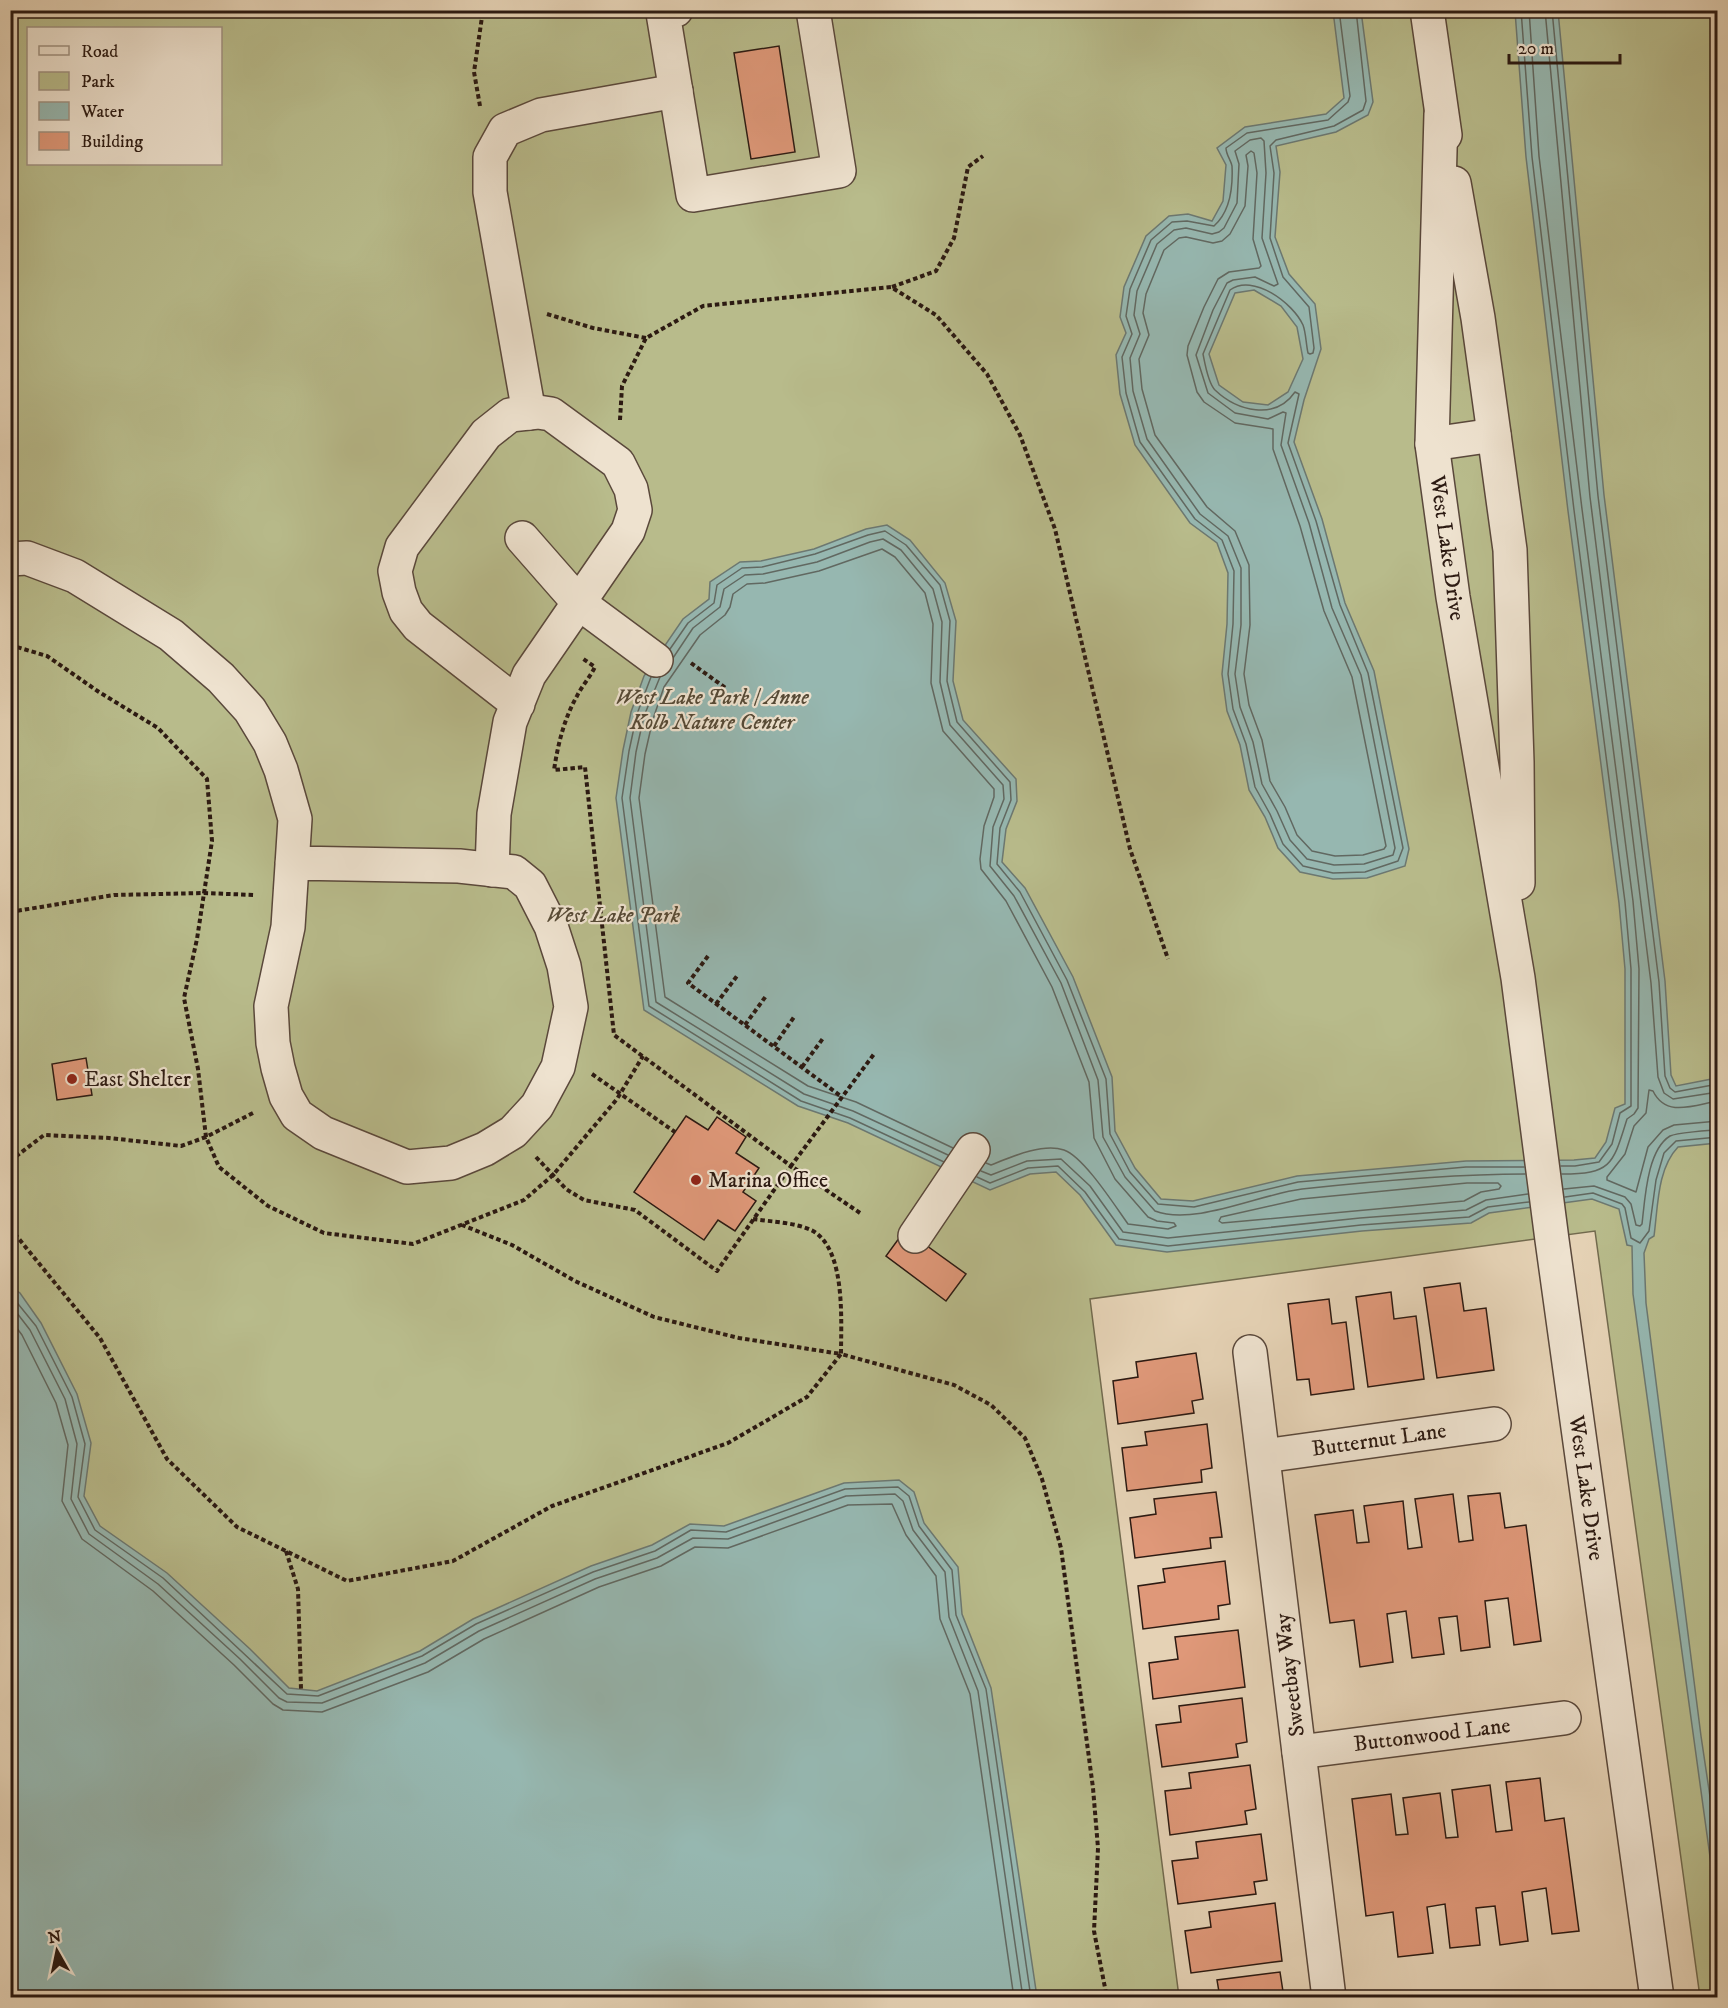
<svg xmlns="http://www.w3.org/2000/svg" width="1728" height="2008" viewBox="0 0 1728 2008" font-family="'IM FELL DW Pica',serif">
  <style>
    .green { fill: #b8bb8b; stroke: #726a4e; stroke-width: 1.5; fill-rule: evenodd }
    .water { fill: #96b7b0; stroke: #6c7871; stroke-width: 1.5; fill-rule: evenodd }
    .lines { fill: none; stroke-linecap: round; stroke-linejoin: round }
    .shore { stroke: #616861; stroke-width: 1.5 }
    .building { fill: #df9879; stroke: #2c1a12; stroke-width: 1.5 }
    .minor-casing { stroke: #5a483b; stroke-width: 36 }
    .path { stroke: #2c1a12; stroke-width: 4; stroke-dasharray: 4.5 3; stroke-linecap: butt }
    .minor { stroke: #eee2cf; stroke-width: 33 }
    .poi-dot { fill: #8f2418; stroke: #eee2cf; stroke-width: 2 }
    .labels { text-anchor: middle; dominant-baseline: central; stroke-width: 4.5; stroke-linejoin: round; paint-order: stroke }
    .street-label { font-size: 22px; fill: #2c1a12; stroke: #eee2cf }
    .park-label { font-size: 22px; font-style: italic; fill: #564a36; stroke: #eee2cf }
    .poi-label { font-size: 22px; fill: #2c1a12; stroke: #eee2cf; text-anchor: start }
  </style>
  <rect width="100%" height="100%" fill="#e5d2b5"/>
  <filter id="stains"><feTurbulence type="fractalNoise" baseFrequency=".00333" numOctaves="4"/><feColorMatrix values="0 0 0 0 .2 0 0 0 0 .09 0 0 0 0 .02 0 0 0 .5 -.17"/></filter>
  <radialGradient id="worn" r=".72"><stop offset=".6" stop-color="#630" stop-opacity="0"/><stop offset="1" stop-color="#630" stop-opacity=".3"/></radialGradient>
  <path class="green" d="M11,11H1717V1997H1700L1595,1231L1090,1299L1179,1997L11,1998ZM28,28H220V164H28Z"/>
  <g class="water">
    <path d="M1333,11H1361L1373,102L1368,115L1336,132L1276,146L1280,172L1275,237L1289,274L1315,304L1321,349L1304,400L1294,442L1322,519L1345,603L1374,671L1409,849L1405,866L1367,878L1333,879L1300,872L1278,848L1265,817L1249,790L1240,745L1227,711L1222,674L1227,624L1228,573L1217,543L1190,523L1135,445L1120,394L1116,355L1126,333L1120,317L1124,287L1146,236L1169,216L1188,214L1212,221L1223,201L1226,165L1217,148L1245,127L1326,114L1344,98ZM1254,290L1281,306L1297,327L1303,359L1288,392L1268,405L1243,402L1219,385L1209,354L1235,293Z"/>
    <path d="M1515,11H1558L1604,495L1665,981L1671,1075L1676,1086L1717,1078V1143L1678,1147C1657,1169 1658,1207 1654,1236L1649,1239L1644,1253L1646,1303L1701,1736L1717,1844V1908L1633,1294L1632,1246L1627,1245L1619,1209L1592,1199L1489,1213L1471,1223L1362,1231L1167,1252L1116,1245L1080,1195L1056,1172L1030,1174L990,1190L848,1123L798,1106L644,1010L616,798L623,750L631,712L644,676L683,619L709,599L710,582L740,562L761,561L814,549L866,529L887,525L910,540L945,583L956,621L953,681L963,720L1016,779L1017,801L1006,829L1002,862L1025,888L1073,977L1112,1077L1115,1131L1135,1168L1161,1199L1193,1201L1297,1176L1466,1161L1574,1160L1595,1158L1606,1142L1615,1108L1625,1104V969L1619,903L1568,511L1526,157Z"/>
    <path d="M10,1286L20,1293L41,1323L77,1394L91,1443L84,1496L100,1526L167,1573L250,1649L289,1688L317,1691L420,1651L473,1619L591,1566L652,1545L690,1524L724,1526L844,1483L899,1480L914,1492L924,1523L958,1567L962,1614L991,1688L1037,1997H11Z"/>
  </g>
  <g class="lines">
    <g class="shore">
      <path d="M1339,10L1350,96L1348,102L1328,120L1247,133L1226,148C1226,155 1231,160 1232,166C1233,187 1230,212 1214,226L1187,221L1172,222L1151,240L1130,289L1126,316L1132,334L1122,357L1126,393L1140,442L1195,519L1222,540L1234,571L1233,624L1228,674L1233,709L1246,744L1255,787L1270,814L1283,844L1303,866L1333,873L1365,872L1398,861L1403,848L1368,673L1340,605L1316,521L1288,443L1299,394L1295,392C1275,421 1237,411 1215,390C1208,383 1205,364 1203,354L1230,290C1253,273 1293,303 1303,325C1306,333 1306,344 1308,353L1310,354L1313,353L1314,348L1309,307L1283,277L1270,238L1274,173L1270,146L1276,140L1334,126L1363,110L1366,101L1356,10"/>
      <path d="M1521,10L1532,157L1574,510L1625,902L1631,969V1106L1620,1113L1612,1144L1599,1162L1575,1166H1561"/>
      <path d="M1529,10L1539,156L1582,509L1633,901L1639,969L1638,1108L1634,1114L1627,1119C1613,1164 1612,1174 1562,1174"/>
      <path d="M1545,10L1590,497L1651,983L1658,1077L1664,1093L1673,1099L1718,1092"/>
      <path d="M1552,10L1598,496L1659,982L1665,1076L1670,1088L1675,1092L1718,1084"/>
      <path d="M1261,138L1264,141L1266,173L1262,238L1278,284L1274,286L1255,277L1233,280L1227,283L1213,310L1196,355L1208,393L1235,413L1268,419L1283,412L1286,413L1281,445L1309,523L1332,608L1361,675L1395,848L1393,855L1364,864L1334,865L1307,859L1290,840L1277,811L1262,784L1253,742L1240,707L1235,674L1241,625V568L1228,536L1200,514L1147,439L1133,391L1130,358L1140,334L1134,315L1137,291L1157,244L1174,230L1186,228L1212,234L1219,232L1224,228L1237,203L1239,164L1235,151L1250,140Z"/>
      <path d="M1251,151L1254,153L1257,173L1253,239L1261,266L1259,268L1229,272L1218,279L1204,307L1188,346L1187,355L1197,392L1204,402L1235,423L1273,429V449L1300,526L1324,611L1352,677L1386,846L1384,849L1363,855L1335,856L1312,851L1297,835L1285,807L1270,781L1262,740L1249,705L1244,674L1250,625L1249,565L1235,531L1207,507L1155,435L1142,389L1139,359L1149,335L1143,313L1146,294L1164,250L1179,238L1186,237L1213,243L1222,241L1230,234L1245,206L1248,166L1246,155Z"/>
      <path d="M670,649L688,623L714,603L717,585L742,568L762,567L815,554L868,535L885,531L906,545L940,585L950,621L947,681L957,722L1010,782L1011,800L1000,828L997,864L1020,892L1067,980L1106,1079L1110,1134L1130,1172L1158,1204L1194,1207L1298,1182L1466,1167H1524"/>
      <path d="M673,658L693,628L720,607L724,589L745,575L763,574L817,562L870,542L883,539L901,550L933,589L942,622L940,682L950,725L1003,785L1004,799L993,827L990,866L1014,896L1061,983L1098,1080L1103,1137L1125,1177L1155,1211C1195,1226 1260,1194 1302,1189C1376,1181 1451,1174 1525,1174"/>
      <path d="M651,677L637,714L629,751L622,798L649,1006L801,1101L850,1118L944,1162"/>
      <path d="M660,677L644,716L636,752L630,798L656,1002L804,1094L853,1111L948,1155"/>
      <path d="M1718,1101C1694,1105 1666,1118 1653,1091L1649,1090L1646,1113L1634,1126L1625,1154L1607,1177V1180L1636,1192L1648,1147L1663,1130L1674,1125L1718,1121"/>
      <path d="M953,1148L856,1102L808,1086L665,997L639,798L645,754L653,719L664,687L700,635L725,615L730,607L733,594L747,584L765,583L819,571L882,549L895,557L925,593L933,624L931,683L943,731L994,789V797L984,826L980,859L981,869L1006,901L1052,987L1089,1082L1094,1138L1115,1179L1148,1217L1157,1221L1174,1223L1176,1226L1168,1229L1128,1224C1115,1206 1084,1157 1064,1150C1042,1143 1011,1157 991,1165L986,1163"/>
      <path d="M981,1171L991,1175L1027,1161L1061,1159L1090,1186L1123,1232L1168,1238L1360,1218L1466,1210L1486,1200L1528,1194"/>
      <path d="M977,1177L990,1183L1028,1168L1058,1166L1085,1192L1119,1239L1168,1246L1361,1225L1469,1217L1488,1207L1529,1202"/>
      <path d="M1467,1183H1498L1501,1186L1499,1189L1481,1192L1464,1201L1222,1223L1219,1221L1221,1217L1301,1199Z"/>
      <path d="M1564,1189L1594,1186L1625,1197L1631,1204L1636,1225L1640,1226L1642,1224C1645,1199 1647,1150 1670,1136C1676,1133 1710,1130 1718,1130"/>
      <path d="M1565,1197L1593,1193L1622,1204L1625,1208L1631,1238L1640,1243L1649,1231L1656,1180L1664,1153L1676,1141L1718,1137"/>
      <path d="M10,1294L36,1326L72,1397L85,1444L78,1497L95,1530L163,1578L287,1694L318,1696L422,1656L476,1624L593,1572L655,1551L691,1530L726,1532L845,1489L898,1487L909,1496L919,1526L952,1570L956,1615L986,1689L1031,1998"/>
      <path d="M10,1304L30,1330L65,1399L77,1444L71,1499L89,1534L158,1584L240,1659L279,1698L287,1702L322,1703L425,1663L479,1631L595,1579L657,1558L693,1538L728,1539L846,1496L895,1494L903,1501L913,1530L945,1572L949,1617L978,1691L1023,1998"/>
      <path d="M10,1319L22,1335L56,1403L68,1445L62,1501L82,1539L153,1591L234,1665L273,1704L283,1710L322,1712L428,1672L484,1639L599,1587L661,1566L695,1547L728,1548L848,1505L892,1504L906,1535L936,1576L940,1619L970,1694L1014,1998"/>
    </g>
  </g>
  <g class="building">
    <path d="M779,46L795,152L751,159L734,53Z"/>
    <path d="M86,1058L92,1095L57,1100L52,1064Z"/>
    <path d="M686,1116L708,1130L717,1117L746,1137L736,1153L759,1168L743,1192L756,1201L735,1231L718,1220L704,1240L634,1192Z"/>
    <path d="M905,1230L966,1274L946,1301L886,1256Z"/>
    <path d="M1460,1283L1464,1311L1486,1308L1494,1370L1437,1378L1424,1288Z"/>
    <path d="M1391,1292L1394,1319L1416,1316L1424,1379L1368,1387L1356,1297Z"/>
    <path d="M1329,1299L1332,1324L1346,1322L1354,1389L1311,1395L1309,1379L1297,1380L1288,1304Z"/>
    <path d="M1196,1353L1203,1399L1192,1401L1194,1413L1118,1424L1113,1381L1138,1377L1136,1362Z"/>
    <path d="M1207,1424L1212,1468L1201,1470L1202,1482L1127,1491L1122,1448L1147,1445L1145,1432Z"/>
    <path d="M1216,1492L1222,1537L1210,1538L1211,1548L1135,1558L1130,1518L1156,1514L1154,1499Z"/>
    <path d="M1500,1493L1505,1528L1526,1525L1541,1641L1514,1645L1508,1598L1485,1601L1490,1647L1461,1651L1457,1616L1439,1618L1444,1654L1412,1658L1406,1611L1387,1614L1393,1662L1360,1667L1354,1620L1330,1623L1315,1515L1353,1510L1357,1543L1369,1542L1364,1506L1403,1501L1408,1549L1422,1547L1415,1499L1453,1494L1459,1542L1473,1540L1468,1496Z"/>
    <path d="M1225,1561L1230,1604L1218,1606L1219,1619L1143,1629L1138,1586L1165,1582L1163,1569Z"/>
    <path d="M1238,1630L1245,1687L1153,1699L1149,1663L1178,1659L1175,1637Z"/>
    <path d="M1242,1698L1247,1742L1236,1744L1238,1757L1162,1767L1156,1725L1181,1722L1179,1706Z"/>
    <path d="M1250,1765L1256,1809L1245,1811L1247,1824L1170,1835L1165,1791L1191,1788L1189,1773Z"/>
    <path d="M1540,1778L1545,1821L1564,1818L1579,1931L1552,1934L1546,1888L1522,1892L1528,1941L1500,1945L1495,1906L1476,1908L1480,1945L1450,1948L1445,1904L1427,1907L1433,1953L1398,1957L1393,1912L1366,1916L1352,1799L1391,1794L1396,1835L1408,1834L1403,1798L1440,1793L1446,1838L1458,1837L1452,1790L1490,1785L1496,1832L1512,1830L1506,1782Z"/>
    <path d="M1261,1834L1267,1880L1254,1882L1256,1894L1178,1904L1172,1861L1198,1858L1196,1842Z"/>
    <path d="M1275,1903L1282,1961L1191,1973L1185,1931L1211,1927L1209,1912Z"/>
    <path d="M1280,1972L1284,1998H1220L1217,1980Z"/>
  </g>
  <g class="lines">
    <g class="minor-casing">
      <g id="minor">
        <path d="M676,10L663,13L693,195L839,171L813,10"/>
        <path d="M1427,10L1445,135"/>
        <path d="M1441,114L1432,444L1453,597L1518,978L1552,1240L1657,1998"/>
        <path d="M1454,183L1478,318L1510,550L1517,762L1518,883"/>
        <path d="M529,413L490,192V157L505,130L541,115L676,91"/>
        <path d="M1432,444L1494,435"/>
        <path d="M522,538L579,603L656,660"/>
        <path d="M10,559L27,558L75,576L171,635L221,678L250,710L270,743L281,770L295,819L288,927L271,1006L273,1043L278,1068L286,1096L297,1115L323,1133L407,1167L451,1163L485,1149L513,1132L537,1106L558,1067L571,1007L564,966L551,926L530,885L514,872L459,866L292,863"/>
        <path d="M492,870L494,814L510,722L529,675L628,531L635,510L631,489L618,463L551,414L538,412L510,415L486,434L402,547L395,571L399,592L406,611L418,626L518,704"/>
        <path d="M915,1236L973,1150"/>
        <path d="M1250,1352L1329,1998"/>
        <path d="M1264,1456L1494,1424"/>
        <path d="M1299,1752L1564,1718"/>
      </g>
    </g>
    <g class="path">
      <path d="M480,106L474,72L483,10"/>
      <path d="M892,287L936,271L954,238L968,167L983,156"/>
      <path d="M547,314L593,328L646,338"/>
      <path d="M620,420L622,386L646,338L703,306L891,287L936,315L987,374L1020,435L1055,529L1130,849L1168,959"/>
      <path d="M10,645L47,656L99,692L158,728L207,779L212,841L197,939L184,998L198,1069L206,1137L255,1112"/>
      <path d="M691,663L727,689"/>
      <path d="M10,912L114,895L204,893L254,895"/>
      <path d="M708,956L688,983L842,1097"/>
      <path d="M716,1004L737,976"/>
      <path d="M745,1025L766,996"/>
      <path d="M774,1046L794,1017"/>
      <path d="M802,1067L824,1037"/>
      <path d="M592,1074L675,1132"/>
      <path d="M536,1157L566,1189L584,1200L635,1210L717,1271L791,1166L614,1035L585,767L554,770C558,744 564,719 577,696C582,686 590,677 595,667L582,658"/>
      <path d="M10,1161L44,1135L109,1138L181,1146L206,1137L219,1167L268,1206L324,1233L413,1244L524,1200L553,1175L617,1099L643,1056"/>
      <path d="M860,1213L791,1166L874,1054"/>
      <path d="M753,1219C772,1222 795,1222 813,1231C846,1250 841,1321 841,1354L954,1385L991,1405L1025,1438L1042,1479L1061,1548L1093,1788L1098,1848L1094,1931L1107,1998"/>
      <path d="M10,1228L100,1338L167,1459L237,1527L347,1581L453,1561L552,1506L728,1443L807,1397L841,1354L739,1338L654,1317L575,1281L512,1245L462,1225"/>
      <path d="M286,1551L298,1589L301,1689"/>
    </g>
    <use href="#minor" class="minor"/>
  </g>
  <g class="poi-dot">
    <circle cx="72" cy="1079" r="6"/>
    <circle cx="696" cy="1180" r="6"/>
  </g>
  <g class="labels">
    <g class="street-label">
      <text transform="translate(1447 548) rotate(82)">West Lake Drive</text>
      <text transform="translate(1379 1440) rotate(-8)">Butternut Lane</text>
      <text transform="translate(1586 1488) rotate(82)">West Lake Drive</text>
      <text transform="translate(1290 1675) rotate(-97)">Sweetbay Way</text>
      <text transform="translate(1432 1735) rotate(-7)">Buttonwood Lane</text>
    </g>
    <g class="park-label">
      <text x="712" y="697">West Lake Park / Anne<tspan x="712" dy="25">Kolb Nature Center</tspan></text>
      <text x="613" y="915">West Lake Park</text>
    </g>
    <g class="poi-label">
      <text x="84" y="1079">East Shelter</text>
      <text x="708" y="1180">Marina Office</text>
    </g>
  </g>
  <rect width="1728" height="2008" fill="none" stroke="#e5d2b5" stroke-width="36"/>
  <rect x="12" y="12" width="1704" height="1984" fill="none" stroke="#2c1a12" stroke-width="3"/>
  <rect x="18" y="18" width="1692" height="1972" fill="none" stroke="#2c1a12" stroke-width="1.5"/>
  <rect x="27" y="27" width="195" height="138" fill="#eee2cf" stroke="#a09283" stroke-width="1.5"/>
  <rect x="39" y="46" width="30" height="9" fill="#eee2cf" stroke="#a09283" stroke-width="1.5"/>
  <text x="81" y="57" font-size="18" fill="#2c1a12">Road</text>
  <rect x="39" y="72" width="30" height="18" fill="#b8bb8b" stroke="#a09283" stroke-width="1.5"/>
  <text x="81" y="87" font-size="18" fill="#2c1a12">Park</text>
  <rect x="39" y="102" width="30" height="18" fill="#96b7b0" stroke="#a09283" stroke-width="1.5"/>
  <text x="81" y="117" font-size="18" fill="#2c1a12">Water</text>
  <rect x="39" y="132" width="30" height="18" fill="#df9879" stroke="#a09283" stroke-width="1.5"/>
  <text x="81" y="147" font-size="18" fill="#2c1a12">Building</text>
  <g transform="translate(57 1951) rotate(351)" stroke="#eee2cf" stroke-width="4.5" paint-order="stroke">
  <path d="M0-4.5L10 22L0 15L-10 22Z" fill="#2c1a12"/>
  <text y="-9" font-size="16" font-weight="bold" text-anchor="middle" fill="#2c1a12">N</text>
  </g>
  <path d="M1509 54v9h111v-9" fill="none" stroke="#2c1a12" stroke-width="3"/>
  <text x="1518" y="54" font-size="18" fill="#2c1a12" stroke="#eee2cf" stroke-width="4.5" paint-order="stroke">20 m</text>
  <rect width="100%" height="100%" filter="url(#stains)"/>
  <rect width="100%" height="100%" fill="url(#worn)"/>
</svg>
